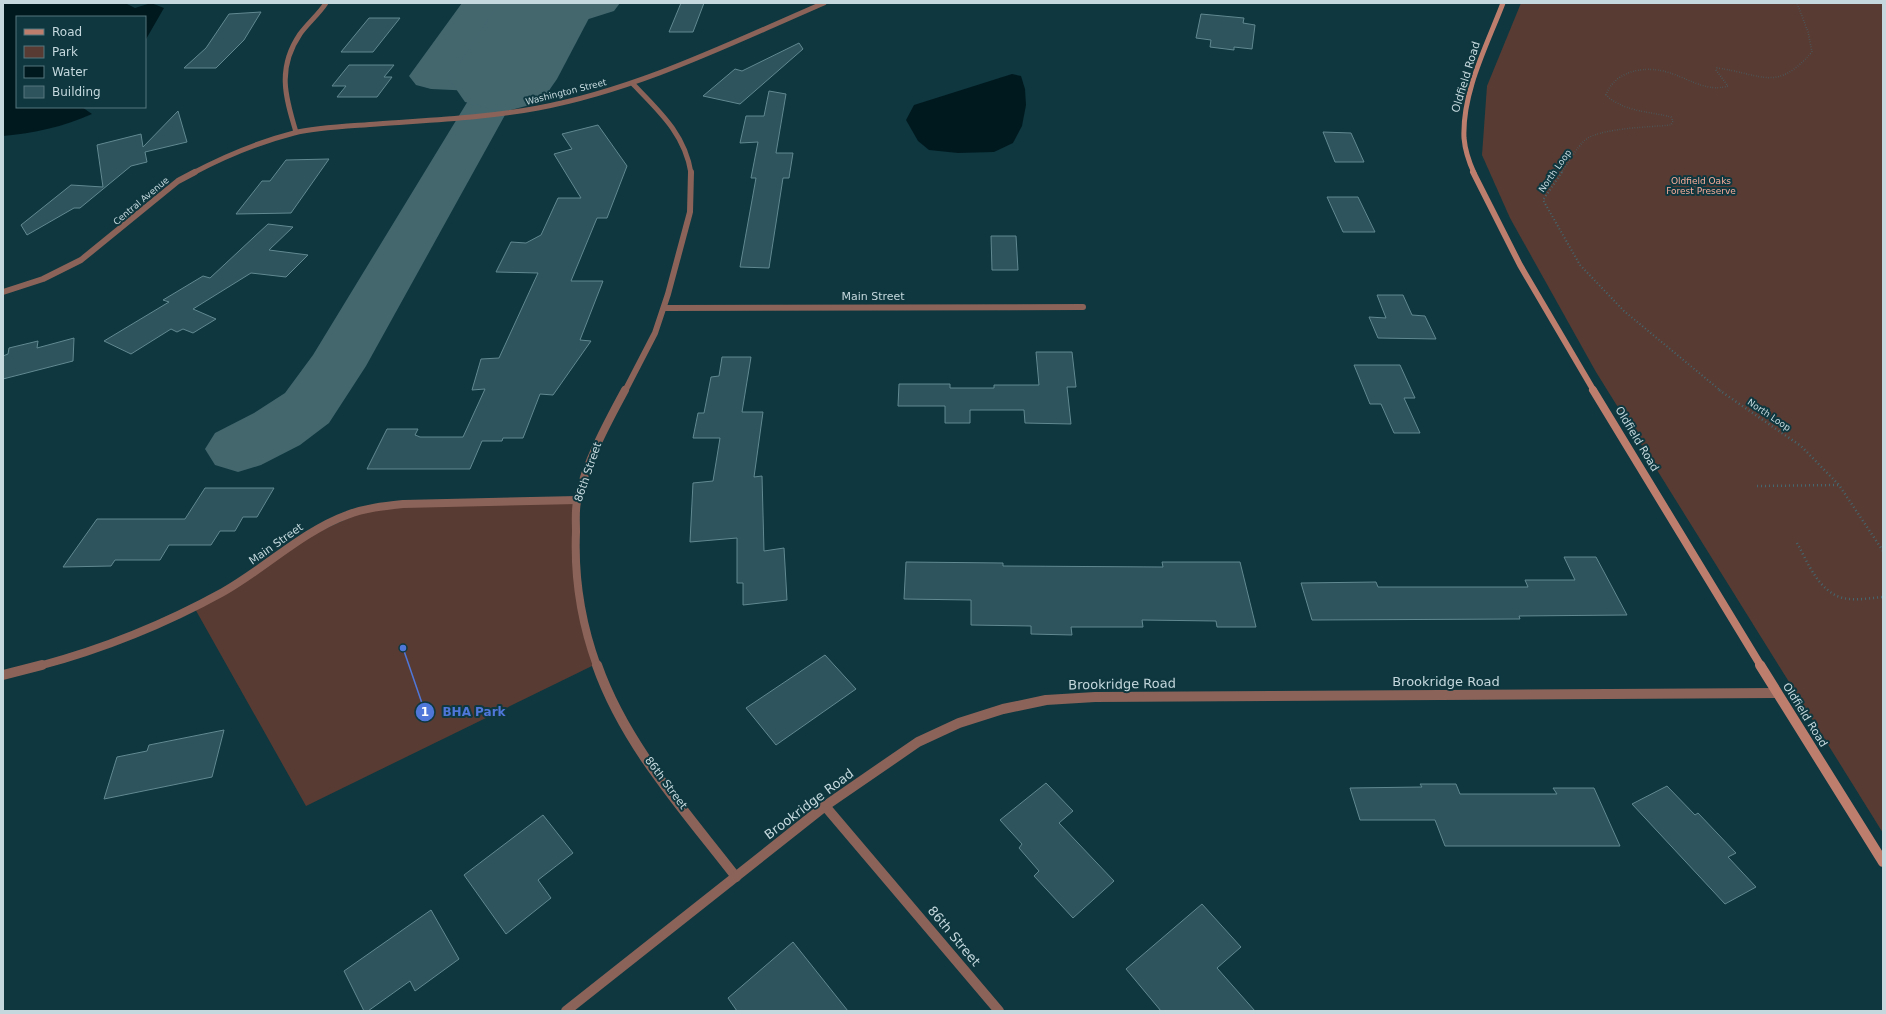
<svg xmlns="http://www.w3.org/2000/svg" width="1886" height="1014" viewBox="0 0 1886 1014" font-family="'DejaVu Sans',sans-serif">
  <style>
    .green { fill: #583b33 }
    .water { fill: #00191f }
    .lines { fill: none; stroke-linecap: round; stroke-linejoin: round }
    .taxiway { fill: #44676e; fill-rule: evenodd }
    .runway { fill: #44676e; fill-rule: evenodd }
    .building { fill: #2e545d; stroke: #618992 }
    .path-far2 { stroke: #45676f; stroke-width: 1.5; stroke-dasharray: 0.5 2; stroke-linecap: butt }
    .path-far1 { stroke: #45676f; stroke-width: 2; stroke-dasharray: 1 2.5; stroke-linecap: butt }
    .path { stroke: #45676f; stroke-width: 2.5; stroke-dasharray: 1 3; stroke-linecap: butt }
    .street-far3 { stroke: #8b6359; stroke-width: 5 }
    .street-far2 { stroke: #8b6359; stroke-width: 6 }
    .street-far1 { stroke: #8b6359; stroke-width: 8 }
    .street { stroke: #8b6359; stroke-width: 10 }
    .secondary-far3 { stroke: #be7e6e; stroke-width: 5 }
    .secondary-far2 { stroke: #be7e6e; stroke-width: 6 }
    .secondary-far1 { stroke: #be7e6e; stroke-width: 8 }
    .secondary { stroke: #be7e6e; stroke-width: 10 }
    .labels { text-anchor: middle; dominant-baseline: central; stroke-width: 4; stroke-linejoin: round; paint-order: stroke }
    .far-street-label { font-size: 9px; fill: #c4d8dd; stroke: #0e373f }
    .far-park-label { font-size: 9px; fill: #f8ad9a; stroke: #0e373f }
    .street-label { font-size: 11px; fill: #c4d8dd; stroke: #0e373f }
    .near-street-label { font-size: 13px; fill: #c4d8dd; stroke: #0e373f }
    .leader { fill: none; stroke: #4f77da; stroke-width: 1.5 }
    .callout-dot { fill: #4f77da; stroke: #0e373f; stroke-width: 1.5 }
    .mark-label { font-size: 12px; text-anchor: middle; font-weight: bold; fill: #fff }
    .callout-label { font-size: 12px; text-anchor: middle; font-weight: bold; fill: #4f77da; stroke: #0e373f; stroke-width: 4; stroke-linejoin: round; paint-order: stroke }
  </style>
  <rect width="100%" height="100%" fill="#0e373f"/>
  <g class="green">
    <path d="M1521,3H1883V833L1596,372L1510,218L1482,155L1487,86Z"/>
    <path d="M577,500L574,565L594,665L306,806L194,607L298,541L376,506Z"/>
  </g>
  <g class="water">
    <path d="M3,3H125L135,8L151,3L164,8L145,41V17H17V107H82L92,114C63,127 34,133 3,136Z"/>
    <path d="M1012,74L1021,76L1025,89L1026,105L1022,126L1013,143L994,152L958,153L929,150L918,141L906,120L914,105Z"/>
  </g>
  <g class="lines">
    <g class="taxiway">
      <path d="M462,3H502L461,64L503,66L518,70L525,79L366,366L329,423L300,445L261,465L238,472L215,465L205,449L215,433L254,413L285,393L313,355L474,91L431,89L416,85L409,76Z"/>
      <path d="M560,3H620L614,11L535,36L521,33L515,24L521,15Z"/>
    </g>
    <path class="runway" d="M499,3H597L557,79L541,102L503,112L465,102L449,79Z"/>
  </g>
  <g class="building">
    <path d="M681,3H704L693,32H669Z"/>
    <path d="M261,12L244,40L216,68H184L206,48L229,14Z"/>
    <path d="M1201,14L1244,18L1243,23L1255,25L1252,49L1234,47V50L1210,47L1211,40L1196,38Z"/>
    <path d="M369,18H400L373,52H341Z"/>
    <path d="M799,43L803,49L740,104L703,96L735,69L742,71Z"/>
    <path d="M349,65H394L384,77H392L377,97H337L346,86H332Z"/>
    <path d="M769,91L786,94L776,153H793L789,178H783L769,268L740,267L756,178H751L758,142L740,143L746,116H764Z"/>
    <path d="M178,111L187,142L145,152L147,162L131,166L80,208H74L27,235L21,225L71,185L103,187L97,145L141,134L143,147Z"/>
    <path d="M598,125L627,166L607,218H597L571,281H603L580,340L591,341L553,395L540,394L523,438H503L502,441H482L470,469H367L387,429H418L415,435L420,437H463L485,389L472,390L481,359L499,358L538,273L496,272L511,242L526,243L541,235L558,198H581L554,154L572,149L562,134Z"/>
    <path d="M1323,132L1351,133L1364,162H1335Z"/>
    <path d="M329,159L291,213L236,214L262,181H270L286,160Z"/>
    <path d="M1327,197H1358L1375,232H1343Z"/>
    <path d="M268,224L293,227L269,250L308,255L286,277L251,273L193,309L216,319L193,333L183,329L177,332L171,329L131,354L104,341L169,302L163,300L203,276L210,278Z"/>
    <path d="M991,236H1016L1018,270H992Z"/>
    <path d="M1377,295H1403L1412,315L1425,316L1436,339L1378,338L1369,317L1386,318Z"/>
    <path d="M74,338L73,361L3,379V356L8,354L9,348L38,341L37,348Z"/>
    <path d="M1036,352H1072L1076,387H1067L1071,424L1025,423L1024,410H970V423H945V406H898L899,384H950V388H994V385H1039Z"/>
    <path d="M722,357H751L742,412H763L754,477L762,476L764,551L784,548L787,600L743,605V583H737V538L690,542L693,483L713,481L720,438H693L698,413H704L711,377L719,376Z"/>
    <path d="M1354,365H1400L1415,398H1404L1420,433H1394L1381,404H1370Z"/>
    <path d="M205,488H274L257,517H243L235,531H220L211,545H169L160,560H115L111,566L63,567L97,519H185Z"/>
    <path d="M1564,557H1596L1627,615L1519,616L1520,619L1312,620L1301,583L1376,582L1378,587H1528L1525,580H1575Z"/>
    <path d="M906,562L1003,563V566L1163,567L1162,562H1240L1256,627H1217L1216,621L1142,620L1143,627H1071L1072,635L1031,634V626L971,625V600L904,599Z"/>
    <path d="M825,655L856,689L776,745L746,708Z"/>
    <path d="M224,730L212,777L104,799L117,757L147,751L149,745Z"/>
    <path d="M1046,783L1073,811L1059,823L1114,881L1073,918L1034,876L1039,871L1019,848L1022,844L1000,820Z"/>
    <path d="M1420,784H1456L1460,794H1557L1553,788H1594L1620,846H1445L1435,820H1360L1350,788L1422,787Z"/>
    <path d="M1667,786L1695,815L1698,813L1736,853L1728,857L1756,887L1725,904L1632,804Z"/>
    <path d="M543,815L573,853L538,880L551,898L506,934L464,875Z"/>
    <path d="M1202,904L1241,947L1217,968L1255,1011H1161L1126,969Z"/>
    <path d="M431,910L459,959L415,991L410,981L368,1011H364L344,971Z"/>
    <path d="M793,942L848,1011H737L728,998Z"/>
  </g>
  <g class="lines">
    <path class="path-far2" d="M1561,173C1568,164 1577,147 1585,140C1599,128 1652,127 1671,125L1673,121L1671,117C1648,111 1624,112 1606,95C1614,72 1642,66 1663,71C1686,76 1704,93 1728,86L1716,70L1717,68C1763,74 1776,93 1812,52L1808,32L1797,3"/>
    <path class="path-far1" d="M1562,172L1543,200L1580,265L1624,311L1721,391"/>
    <g class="path">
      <path d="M1719,390L1801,446L1839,485L1883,551"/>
      <path d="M1757,486L1838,485"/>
      <path d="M1797,543C1808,563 1819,592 1843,598C1856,601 1870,598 1883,597"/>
    </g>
    <g class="street-far3">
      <path d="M633,84C659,111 685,134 691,173"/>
      <path d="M296,132C285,96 277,68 300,34C308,23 319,14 326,3"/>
      <path d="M193,173C225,156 259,142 294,133C317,127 353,126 377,124C431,120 485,118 538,108C639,89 731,43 824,3"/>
    </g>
    <g class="street-far2">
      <path d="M3,292L43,279L81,260L178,181L195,172"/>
      <path d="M664,308L1083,307"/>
      <path d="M625,391L655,333L668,294L690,212L691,172"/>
    </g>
    <g class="street-far1">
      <path d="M39,666C103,649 165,624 223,592C264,569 303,531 347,515C365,508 384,506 403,504L577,500"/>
      <path d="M597,666C581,622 574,579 576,532C576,522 575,511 577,502C586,462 606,425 625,390"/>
    </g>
    <g class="street">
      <path d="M597,665C625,745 685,811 736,877"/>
      <path d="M3,675L42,665"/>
      <path d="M825,806L999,1011"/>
      <path d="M566,1011L825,806L918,742L959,723L1003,709L1046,700L1095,697L1777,693"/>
    </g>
    <path class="secondary-far3" d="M1474,173C1469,162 1465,150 1464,138C1462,92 1487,45 1503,3"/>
    <path class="secondary-far2" d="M1473,172L1520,265L1594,391"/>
    <path class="secondary-far1" d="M1593,390L1761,666"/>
    <path class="secondary" d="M1760,665L1883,862"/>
  </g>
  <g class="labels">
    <g class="far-street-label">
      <text transform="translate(566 92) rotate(-14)">Washington Street</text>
      <text transform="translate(1555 171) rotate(-55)">North Loop</text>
      <text transform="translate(141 201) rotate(-40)">Central Avenue</text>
      <text transform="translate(1769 415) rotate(34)">North Loop</text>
    </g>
    <g class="far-park-label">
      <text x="1701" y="181">Oldfield Oaks<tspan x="1701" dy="10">Forest Preserve</tspan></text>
    </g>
    <g class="street-label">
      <text transform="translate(1466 77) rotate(-73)">Oldfield Road</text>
      <text x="873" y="296">Main Street</text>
      <text transform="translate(1637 439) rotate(59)">Oldfield Road</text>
      <text transform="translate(588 472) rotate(-71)">86th Street</text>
      <text transform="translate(276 544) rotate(-35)">Main Street</text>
      <text transform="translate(1805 715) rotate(58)">Oldfield Road</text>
      <text transform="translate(666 783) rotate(53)">86th Street</text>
    </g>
    <g class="near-street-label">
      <text x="1446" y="681">Brookridge Road</text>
      <text transform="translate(1122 684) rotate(-1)">Brookridge Road</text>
      <text transform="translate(809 804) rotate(-37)">Brookridge Road</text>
      <text transform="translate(954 936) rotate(50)">86th Street</text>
    </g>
  </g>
  <path class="leader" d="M403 648L425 712"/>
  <g class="callout-dot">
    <circle cx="403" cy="648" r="4"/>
    <circle cx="425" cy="712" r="10"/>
  </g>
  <g class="mark-label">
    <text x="425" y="716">1</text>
  </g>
  <g class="callout-label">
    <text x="474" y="716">BHA Park</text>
  </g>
  <rect width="1886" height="1014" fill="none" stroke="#c4d8dd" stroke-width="8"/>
  <rect x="16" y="16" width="130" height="92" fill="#0e373f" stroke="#57777e"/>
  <rect x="24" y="29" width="20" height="6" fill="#be7e6e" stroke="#57777e"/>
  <text x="52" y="36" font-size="12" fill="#c4d8dd">Road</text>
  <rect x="24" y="46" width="20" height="12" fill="#583b33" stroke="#57777e"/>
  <text x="52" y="56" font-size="12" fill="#c4d8dd">Park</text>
  <rect x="24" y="66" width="20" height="12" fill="#00191f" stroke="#57777e"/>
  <text x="52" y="76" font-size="12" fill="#c4d8dd">Water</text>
  <rect x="24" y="86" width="20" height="12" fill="#2e545d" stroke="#57777e"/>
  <text x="52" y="96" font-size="12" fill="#c4d8dd">Building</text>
</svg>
